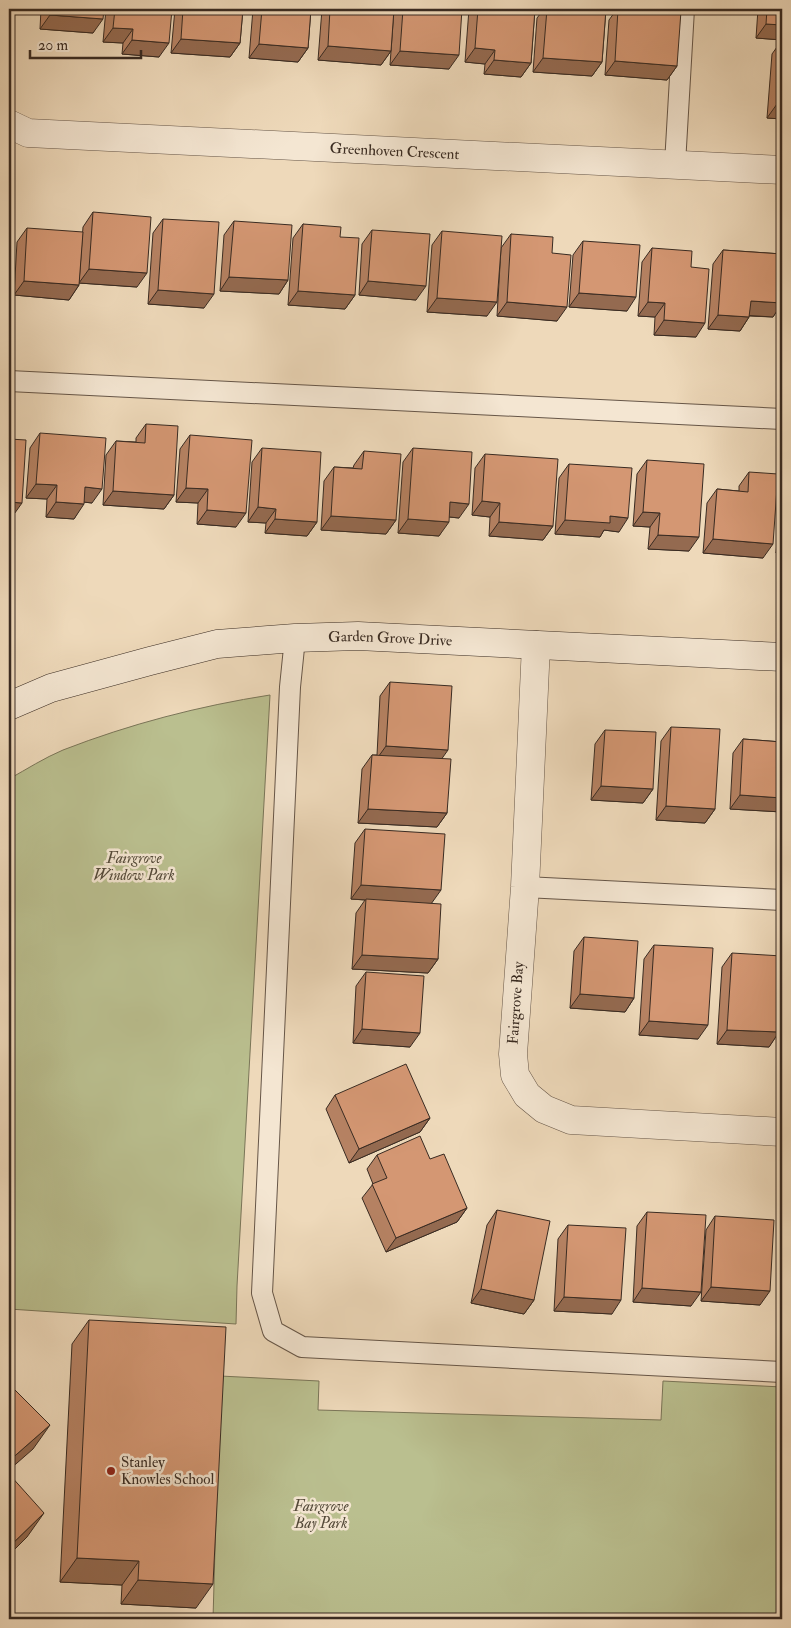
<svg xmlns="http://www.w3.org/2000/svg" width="791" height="1628" viewBox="0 0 791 1628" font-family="'IM FELL Double Pica',serif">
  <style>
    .green { fill: #babf8f; stroke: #7a7558 }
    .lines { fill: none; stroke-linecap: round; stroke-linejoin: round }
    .lane-casing { stroke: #665648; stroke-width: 22 }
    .street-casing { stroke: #665648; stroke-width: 29 }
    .secondary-casing { stroke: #392b22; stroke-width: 29 }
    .lane { stroke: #f4e6d2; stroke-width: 20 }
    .street { stroke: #f4e6d2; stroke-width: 28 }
    .secondary { stroke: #f4e6d2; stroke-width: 28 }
    .wall { fill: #b68263; stroke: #392b22 }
    .shaded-wall { fill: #946a50; stroke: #392b22 }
    .building { fill: #d49773; stroke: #392b22 }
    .poi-dot { fill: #8f2418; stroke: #f4e6d2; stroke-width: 2 }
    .labels { text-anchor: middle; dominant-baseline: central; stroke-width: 5; stroke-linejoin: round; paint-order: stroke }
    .street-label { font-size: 15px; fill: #392b22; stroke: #f4e6d2 }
    .park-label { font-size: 15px; font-style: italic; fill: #534938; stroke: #f4e6d2 }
    .poi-label { font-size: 15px; fill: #392b22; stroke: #f4e6d2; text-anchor: start }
  </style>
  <rect width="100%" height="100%" fill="#eed9ba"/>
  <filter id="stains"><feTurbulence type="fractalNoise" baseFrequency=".004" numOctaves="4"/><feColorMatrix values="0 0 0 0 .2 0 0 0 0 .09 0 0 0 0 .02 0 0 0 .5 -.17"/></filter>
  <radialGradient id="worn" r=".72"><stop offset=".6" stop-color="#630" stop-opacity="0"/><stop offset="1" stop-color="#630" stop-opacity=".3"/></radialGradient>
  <g class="green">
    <path d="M270,695L237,1286L236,1324L9,1309V779C27,769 44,758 63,750C130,724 199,706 270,695Z"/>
    <path d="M220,1376L319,1381L318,1410L661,1420L663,1381L782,1387V1619H213Z"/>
  </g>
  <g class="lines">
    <g class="lane-casing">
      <g id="lane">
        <path d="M675,164L684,9"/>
        <path d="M9,381L782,419"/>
        <path d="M295,638L290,687L262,1293L273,1331L302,1347L782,1372"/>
        <path d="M525,887L782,900"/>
      </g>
    </g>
    <g class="street-casing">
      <g id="street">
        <path id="s1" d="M9,124L28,133L782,170"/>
        <path d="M536,645L525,887L513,1054L515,1075L527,1095L544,1109L571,1120L782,1132"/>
      </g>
    </g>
    <g class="secondary-casing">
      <g id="secondary">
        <path id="s2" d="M9,706L51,688L150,661L217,644L295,638L358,636L782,657"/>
      </g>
    </g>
    <use href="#lane" class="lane"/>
    <use href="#street" class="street"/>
    <use href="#secondary" class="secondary"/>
  </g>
  <g class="wall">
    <path d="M41,9H104L93,33L40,29Z"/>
    <path d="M106,9H172L159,57L122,54L123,43L103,42Z"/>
    <path d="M175,9H243L240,43L230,57L171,53Z"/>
    <path d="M253,9H311L308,48L298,62L249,58Z"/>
    <path d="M322,9H394L391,51L381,65L318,60Z"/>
    <path d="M394,9H462L449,69L390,65Z"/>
    <path d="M469,9H535L531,63L521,77L484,74L485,64L465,62Z"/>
    <path d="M544,9H606L602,62L592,76L533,72L537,18Z"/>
    <path d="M617,9H653L677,66L667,80L605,75L609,20Z"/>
    <path d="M758,9H782V119L767,118L772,54L782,40L756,38Z"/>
    <path d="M93,212L137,287L79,283L83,227Z"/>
    <path d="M163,219L204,308L148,304L153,233Z"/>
    <path d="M234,221L288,280L279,294L220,291L224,235Z"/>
    <path d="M303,224L340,237L355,295L345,309L288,305L293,238Z"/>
    <path d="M27,228L79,285L69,300L14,295L17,242Z"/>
    <path d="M372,230L416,300L359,295L362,244Z"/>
    <path d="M442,231L487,316L427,312L432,245Z"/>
    <path d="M511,234L552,253L557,321L497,316L501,248Z"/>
    <path d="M583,241L627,311L569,307L573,255Z"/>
    <path d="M652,248L691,267L696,337L654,335L655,317L638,316L642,262Z"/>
    <path d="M723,250L782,254V303L773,317L749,316V317L740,331L708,329L713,264Z"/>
    <path d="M146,424L174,495L164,509L103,505L106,455L116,441L136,442V438Z"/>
    <path d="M40,433L92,503L84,502L74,519L46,517L47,499L26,498L30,448Z"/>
    <path d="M190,435L236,527L197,524L198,503L176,502L180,449Z"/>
    <path d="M262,448L317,522L307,536L265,533L266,523L248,522L252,462Z"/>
    <path d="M413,448L459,518L449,517L439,536L398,533L403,462Z"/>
    <path d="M364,451L396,520L386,534L321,530L324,481L334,467L353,468L354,465Z"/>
    <path d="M485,454L553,526L543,540L489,536L490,517L472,515L475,468Z"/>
    <path d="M647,460L689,551L648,549L650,527L633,526L637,474Z"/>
    <path d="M569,464L619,532L604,530L600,537L555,534L559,478Z"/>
    <path d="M749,472L763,558L703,553L707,503L717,489L739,491V486Z"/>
    <path d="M782,491V553H776L781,493Z"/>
    <path d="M390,682L442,759L447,813L437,827L358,823L362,769L372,755H377L380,696Z"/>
    <path d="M671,727L715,809L705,823L656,820L661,741Z"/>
    <path d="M605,730L653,789L643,803L591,800L595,744Z"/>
    <path d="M743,739L782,742V812L730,809L733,753Z"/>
    <path d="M365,829L432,903L438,959L428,973L352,969L356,913L365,900L351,899L355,843Z"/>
    <path d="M584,937L634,998L625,1012L570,1008L574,951Z"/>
    <path d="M654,945L698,1039L639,1035L644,959Z"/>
    <path d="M732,953L779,1032L769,1047L717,1044L722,967Z"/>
    <path d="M366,972L410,1047L353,1043L356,986Z"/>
    <path d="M335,1095L430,1118L420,1132L349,1163L326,1109Z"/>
    <path d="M377,1155L430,1159L467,1208L457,1222L386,1252L362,1198L373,1184L367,1169Z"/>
    <path d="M497,1210L534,1300L524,1314L471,1303L487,1225Z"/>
    <path d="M647,1212L691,1306L633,1302L637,1226Z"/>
    <path d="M715,1216L760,1305L701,1301L706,1230Z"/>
    <path d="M568,1225L612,1314L554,1311L558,1239Z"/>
    <path d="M782,1268V1311H780Z"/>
    <path d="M89,1320L196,1608L121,1604L122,1585L60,1582L72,1344Z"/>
  </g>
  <g class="shaded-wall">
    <path d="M50,15L103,19L93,33L40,29Z"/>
    <path d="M766,24L782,25V40L756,38Z"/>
    <path d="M113,28L133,29L123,43L103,42Z"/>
    <path d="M181,39L240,43L230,57L171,53Z"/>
    <path d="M132,40L169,43L159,57L122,54Z"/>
    <path d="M259,44L308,48L298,62L249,58Z"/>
    <path d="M328,46L391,51L381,65L318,60Z"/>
    <path d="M475,48L495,50L485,64L465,62Z"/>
    <path d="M400,51L459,55L449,69L390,65Z"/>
    <path d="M543,58L602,62L592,76L533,72Z"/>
    <path d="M494,60L531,63L521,77L484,74Z"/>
    <path d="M615,61L677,66L667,80L605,75Z"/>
    <path d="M777,104H782V119L767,118Z"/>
    <path d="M89,269L147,273L137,287L79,283Z"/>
    <path d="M229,277L288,280L279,294L220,291Z"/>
    <path d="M24,281L79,285L69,300L14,295Z"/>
    <path d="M368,281L426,286L416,300L359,295Z"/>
    <path d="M158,290L214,294L204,308L148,304Z"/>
    <path d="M298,291L355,295L345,309L288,305Z"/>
    <path d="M579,293L636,297L627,311L569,307Z"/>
    <path d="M437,298L497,302L487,316L427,312Z"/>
    <path d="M751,301L782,303L773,317L741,315Z"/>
    <path d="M507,302L567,307L557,321L497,316Z"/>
    <path d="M648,302L665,303L655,317L638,316Z"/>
    <path d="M718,315L749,317L740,331L708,329Z"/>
    <path d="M664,320L705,323L696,337L654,335Z"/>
    <path d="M36,484L57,485L47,499L26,498Z"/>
    <path d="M85,487L102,489L92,503L75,501Z"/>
    <path d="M186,488L208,489L198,503L176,502Z"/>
    <path d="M113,491L174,495L164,509L103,505Z"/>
    <path d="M482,501L500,503L490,517L472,515Z"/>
    <path d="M9,502L22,503L12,517H9Z"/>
    <path d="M56,502L84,504L74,519L46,517Z"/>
    <path d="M450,502L469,504L459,518L441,516Z"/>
    <path d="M258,507L276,509L266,523L248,522Z"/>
    <path d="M207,510L246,513L236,527L197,524Z"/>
    <path d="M643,512L660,513L650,527L633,526Z"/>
    <path d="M331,516L396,520L386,534L321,530Z"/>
    <path d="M610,516L628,518L619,532L604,530L600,537L555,534L565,520Z"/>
    <path d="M275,519L317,522L307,536L265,533Z"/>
    <path d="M408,519L449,522L439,536L398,533Z"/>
    <path d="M499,522L553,526L543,540L489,536Z"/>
    <path d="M658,535L699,537L689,551L648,549Z"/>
    <path d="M713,539L773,544L763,558L703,553Z"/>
    <path d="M782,544V553H776Z"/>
    <path d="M386,746L448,750L438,764L376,760Z"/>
    <path d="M601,786L653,789L643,803L591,800Z"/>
    <path d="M740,795L782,798V812L730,809Z"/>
    <path d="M666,806L715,809L705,823L656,820Z"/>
    <path d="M368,809L447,813L437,827L358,823Z"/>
    <path d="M361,885L441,890L431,904L351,899Z"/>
    <path d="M362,955L438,959L428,973L352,969Z"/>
    <path d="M580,994L634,998L625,1012L570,1008Z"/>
    <path d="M649,1021L708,1025L698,1039L639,1035Z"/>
    <path d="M362,1029L420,1033L410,1047L353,1043Z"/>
    <path d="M727,1030L779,1032L769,1047L717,1044Z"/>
    <path d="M430,1118L420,1132L349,1163L359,1149Z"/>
    <path d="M467,1208L457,1222L386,1252L396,1238Z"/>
    <path d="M711,1287L770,1291L760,1305L701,1301Z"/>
    <path d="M642,1288L701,1292L691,1306L633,1302Z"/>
    <path d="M481,1289L534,1300L524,1314L471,1303Z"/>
    <path d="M564,1297L621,1300L612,1314L554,1311Z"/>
    <path d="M50,1425L33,1449L9,1470V1461Z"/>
    <path d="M44,1513L27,1537L9,1555V1547Z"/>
    <path d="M77,1558L139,1561L122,1585L60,1582Z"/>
    <path d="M138,1580L213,1584L196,1608L121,1604Z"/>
  </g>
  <g class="building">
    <path d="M50,9H104L103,19L50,15Z"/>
    <path d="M115,9H172L169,43L132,40L133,29L113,28Z"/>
    <path d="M183,9H243L240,43L181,39Z"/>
    <path d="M262,9H311L308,48L259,44Z"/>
    <path d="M330,9H394L391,51L328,46Z"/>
    <path d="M403,9H462L459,55L400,51Z"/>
    <path d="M478,9H535L531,63L494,60L495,50L475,48Z"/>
    <path d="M547,9H606L602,62L543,58Z"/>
    <path d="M618,9H653L681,11L677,66L615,61Z"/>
    <path d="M767,9H782V25L766,24Z"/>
    <path d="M782,40V104H777Z"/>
    <path d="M93,212L151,217L147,273L89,269Z"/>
    <path d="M163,219L219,222L214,294L158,290Z"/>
    <path d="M234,221L292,225L288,280L229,277Z"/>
    <path d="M303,224L341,227L340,237L359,238L355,295L298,291Z"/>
    <path d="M27,228L83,232L79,285L24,281Z"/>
    <path d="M372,230L430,234L426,286L368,281Z"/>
    <path d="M442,231L502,236L497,302L437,298Z"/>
    <path d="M511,234L553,237L552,253L571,255L567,307L507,302Z"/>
    <path d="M583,241L640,245L636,297L579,293Z"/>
    <path d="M652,248L692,251L691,267L709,269L705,323L664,320L665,303L648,302Z"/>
    <path d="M723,250L782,254V303L751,301L749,317L718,315Z"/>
    <path d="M146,424L178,426L174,495L113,491L116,441L145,443Z"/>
    <path d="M40,433L106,438L102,489L85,487L84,504L56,502L57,485L36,484Z"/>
    <path d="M190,435L252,440L246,513L207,510L208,489L186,488Z"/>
    <path d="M9,439L26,440L22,503L9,502Z"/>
    <path d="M262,448L321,452L317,522L275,519L276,509L258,507Z"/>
    <path d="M413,448L472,452L469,504L450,502L449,522L408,519Z"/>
    <path d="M364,451L401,454L396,520L331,516L334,467L362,469Z"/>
    <path d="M485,454L558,459L553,526L499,522L500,503L482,501Z"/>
    <path d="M647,460L704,464L699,537L658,535L660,513L643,512Z"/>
    <path d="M569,464L632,468L628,518L610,516V523L565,520Z"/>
    <path d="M749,472L778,474L773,544L713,539L717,489L748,492Z"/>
    <path d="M390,682L452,686L448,750L386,746Z"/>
    <path d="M671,727L720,729L715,809L666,806Z"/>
    <path d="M605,730L656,732L653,789L601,786Z"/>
    <path d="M743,739L782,742V798L740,795Z"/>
    <path d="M372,755L451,759L447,813L368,809Z"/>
    <path d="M365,829L445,834L441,890L361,885Z"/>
    <path d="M366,899L441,904L438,959L362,955Z"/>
    <path d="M584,937L638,941L634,998L580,994Z"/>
    <path d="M654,945L713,948L708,1025L649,1021Z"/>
    <path d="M732,953L782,956V971L779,1032L727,1030Z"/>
    <path d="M366,972L424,976L420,1033L362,1029Z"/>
    <path d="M406,1064L430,1118L359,1149L335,1095Z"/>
    <path d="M420,1136L430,1159L444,1154L467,1208L396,1238L372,1184L387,1178L377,1155Z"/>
    <path d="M497,1210L550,1221L534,1300L481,1289Z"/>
    <path d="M647,1212L706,1215L701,1292L642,1288Z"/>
    <path d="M715,1216L774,1220L770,1291L711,1287Z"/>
    <path d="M568,1225L626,1228L621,1300L564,1297Z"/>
    <path d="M89,1320L226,1327L213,1584L138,1580L139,1561L77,1558Z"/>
    <path d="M9,1384L50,1425L9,1461Z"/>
    <path d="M9,1474L44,1513L9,1547Z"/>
  </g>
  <circle class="poi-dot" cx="111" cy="1471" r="5"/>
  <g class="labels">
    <g class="street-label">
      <text stroke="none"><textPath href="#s1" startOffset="388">Greenhoven Crescent</textPath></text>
      <text stroke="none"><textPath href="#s2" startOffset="391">Garden Grove Drive</textPath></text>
      <text transform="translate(516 1003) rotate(-86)">Fairgrove Bay</text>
    </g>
    <g class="park-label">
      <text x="134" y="858">Fairgrove<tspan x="134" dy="17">Window Park</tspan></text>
      <text x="321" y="1506">Fairgrove<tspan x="321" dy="17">Bay Park</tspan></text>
    </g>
    <g class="poi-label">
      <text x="121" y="1462">Stanley<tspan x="121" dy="17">Knowles School</tspan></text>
    </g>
  </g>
  <rect width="791" height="1628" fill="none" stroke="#eed9ba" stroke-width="30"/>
  <rect x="10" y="10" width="771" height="1608" fill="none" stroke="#392b22" stroke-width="2.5"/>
  <rect x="15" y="15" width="761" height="1598" fill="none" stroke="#392b22"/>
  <path d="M30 50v8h111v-8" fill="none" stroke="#392b22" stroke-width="2.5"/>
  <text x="38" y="50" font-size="15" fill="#392b22" stroke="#f4e6d2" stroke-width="4" paint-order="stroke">20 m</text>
  <rect width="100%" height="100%" filter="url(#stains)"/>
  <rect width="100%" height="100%" fill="url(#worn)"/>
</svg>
